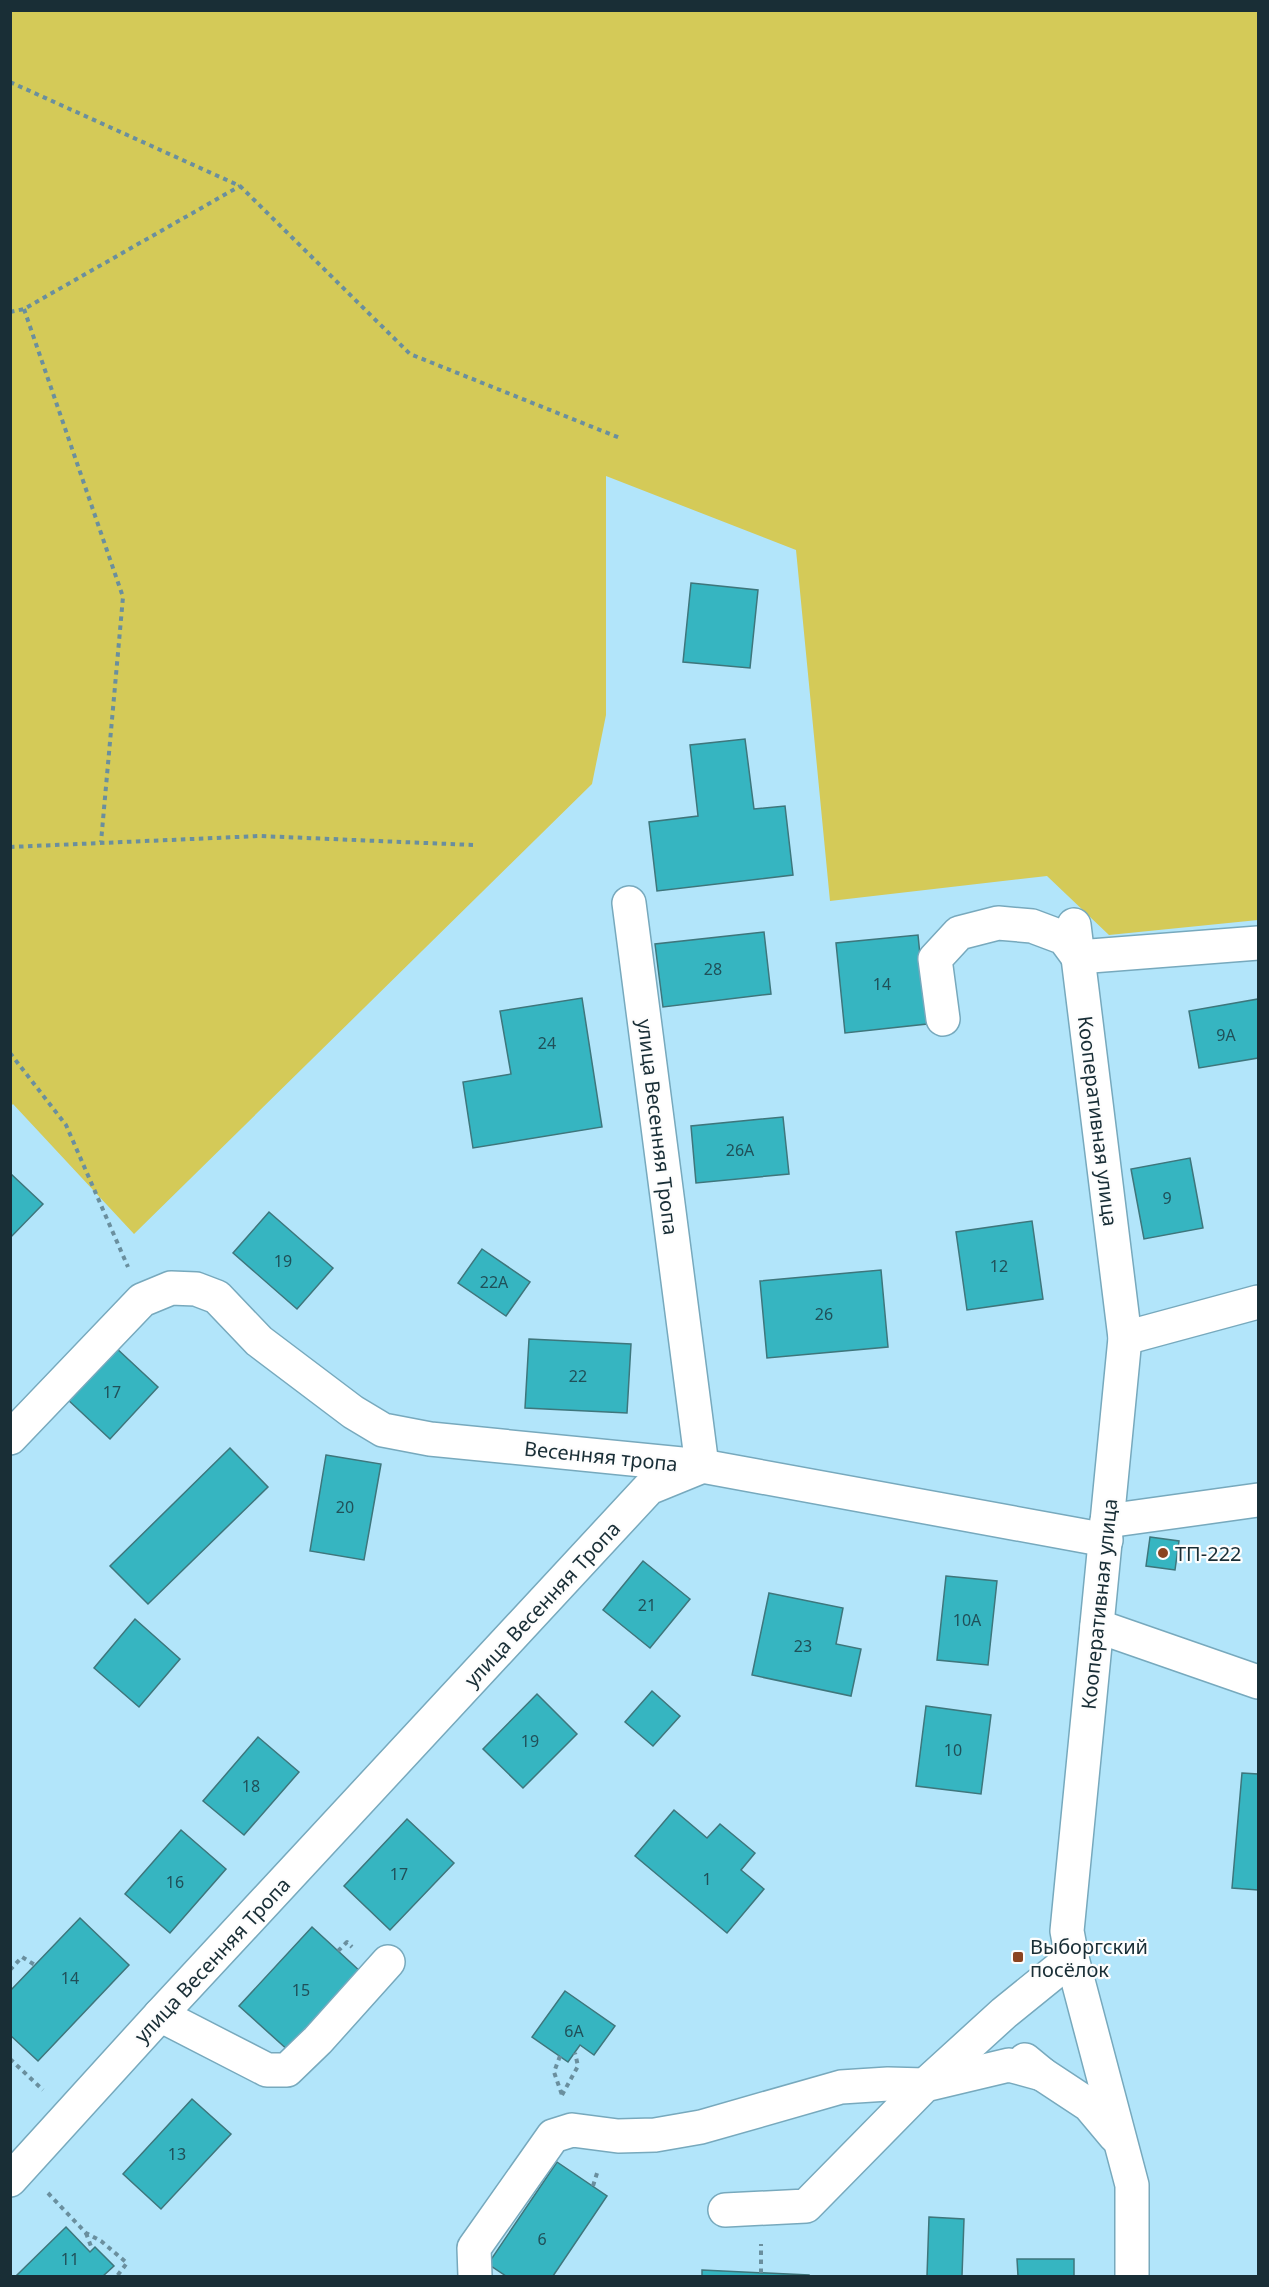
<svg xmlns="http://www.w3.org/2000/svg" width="1269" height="2287" viewBox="0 0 1269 2287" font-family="'Noto Sans',sans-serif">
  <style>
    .green { fill: #d4ca58 }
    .building { fill: #36b5c1; stroke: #3e767c; stroke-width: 1.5 }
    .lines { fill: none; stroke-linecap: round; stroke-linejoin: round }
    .minor-casing { stroke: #77a9bd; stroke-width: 36 }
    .path { stroke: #6a8f9e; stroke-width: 4; stroke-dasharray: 4.5 4.5; stroke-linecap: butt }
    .minor { stroke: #fff; stroke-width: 33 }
    .poi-dot { fill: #8b4421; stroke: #fdfdfd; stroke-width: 2 }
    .labels { text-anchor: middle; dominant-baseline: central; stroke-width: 4.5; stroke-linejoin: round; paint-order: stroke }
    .number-label { font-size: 16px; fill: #205059 }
    .street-label { font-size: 20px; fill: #192e36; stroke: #fdfdfd }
    .poi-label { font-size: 20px; fill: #192e36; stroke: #fdfdfd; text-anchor: start }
  </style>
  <rect width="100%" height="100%" fill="#b2e5fa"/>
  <path class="green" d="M11,10L1258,11V920L1109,935L1047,876L830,901L796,550L606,476V715L592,784L134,1234L13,1104L11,1106Z"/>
  <g class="building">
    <path d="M691,583L758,590L750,668L683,662Z"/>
    <path d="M745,739L754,809L785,806L793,875L657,891L649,822L698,816L690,745Z"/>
    <path d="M764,932L771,994L663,1007L655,944Z"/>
    <path d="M918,935L927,1024L845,1033L836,943Z"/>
    <path d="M582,998L602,1127L473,1148L463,1082L511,1074L500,1011Z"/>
    <path d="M1258,999V1058L1199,1068L1189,1011Z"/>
    <path d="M783,1117L789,1174L696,1183L691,1126Z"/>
    <path d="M1190,1158L1203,1228L1144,1239L1131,1169Z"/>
    <path d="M10,1173L43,1204L10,1238Z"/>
    <path d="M269,1212L333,1268L297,1309L233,1253Z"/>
    <path d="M1032,1221L1043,1299L967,1310L956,1232Z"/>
    <path d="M482,1249L530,1282L506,1316L458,1283Z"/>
    <path d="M881,1270L888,1347L767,1358L760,1281Z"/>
    <path d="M529,1339L631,1344L627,1413L525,1408Z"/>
    <path d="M114,1346L158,1387L110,1439L66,1398Z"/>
    <path d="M230,1448L268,1487L148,1604L110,1566Z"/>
    <path d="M326,1455L381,1464L364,1560L310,1551Z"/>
    <path d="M1150,1537L1179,1541L1175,1570L1146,1566Z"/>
    <path d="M643,1561L690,1599L650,1648L603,1610Z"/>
    <path d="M946,1576L997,1581L988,1665L937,1660Z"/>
    <path d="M769,1593L843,1608L836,1644L861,1649L851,1696L752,1675Z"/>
    <path d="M135,1619L180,1659L139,1707L94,1668Z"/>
    <path d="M652,1691L680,1716L653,1746L625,1722Z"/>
    <path d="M537,1694L577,1734L523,1788L483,1749Z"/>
    <path d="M926,1706L991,1715L981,1794L916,1786Z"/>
    <path d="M258,1737L299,1772L244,1835L203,1801Z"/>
    <path d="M1242,1773L1258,1774V1890L1232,1888Z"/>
    <path d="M674,1810L707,1838L720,1824L755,1853L741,1870L764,1889L727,1933L635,1856Z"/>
    <path d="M407,1819L454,1863L390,1930L344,1886Z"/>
    <path d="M181,1830L226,1869L170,1933L125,1894Z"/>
    <path d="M80,1918L129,1965L38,2061L10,2035V1991Z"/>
    <path d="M312,1927L362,1973L290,2052L239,2006Z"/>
    <path d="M565,1991L615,2026L594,2055L580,2045L568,2062L532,2037Z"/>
    <path d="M192,2099L231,2134L161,2209L123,2174Z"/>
    <path d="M557,2162L607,2196L553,2276H506L488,2264Z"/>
    <path d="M929,2217L964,2219L962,2276H927Z"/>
    <path d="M66,2227L90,2252L95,2247L114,2266L103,2276H16Z"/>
    <path d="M1017,2259H1074V2276H1018Z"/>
    <path d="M702,2270L809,2275V2276H702Z"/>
  </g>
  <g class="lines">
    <g class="minor-casing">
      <g id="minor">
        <path d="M629,903L702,1466"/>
        <path d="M1074,925L1125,1338L1067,1931L1072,1958L1132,2185V2276"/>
        <path d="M943,1019L935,959L959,933L998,923L1032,926L1064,938L1078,957L1258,943"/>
        <path d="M1125,1338L1258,1302"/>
        <path d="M10,1438L142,1300L171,1288L196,1289L217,1297L259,1341L353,1412L383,1430L430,1439L702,1466L1106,1540"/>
        <path d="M1107,1521L1258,1500"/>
        <path d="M1097,1626L1258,1682"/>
        <path d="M160,2015L267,2070H287L318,2040L388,1962"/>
        <path d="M1025,2060L1042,2074L1089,2105L1115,2136"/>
        <path d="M10,2180L160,2015L649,1488L698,1468"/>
        <path d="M725,2210L806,2206L925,2085L1009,2065L1042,2074"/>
        <path d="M475,2276L474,2248L553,2136L572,2130L618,2136L655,2135L701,2127L841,2087L888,2084L925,2085L1004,2013L1072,1958"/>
      </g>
    </g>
    <g class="path">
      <path d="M10,82L240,186L410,354L620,438"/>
      <path d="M24,309L123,597L101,842"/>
      <path d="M10,312L24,309L240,186"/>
      <path d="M10,847L260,836L473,845"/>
      <path d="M10,1053L66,1125L128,1267"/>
      <path d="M338,1951L347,1942L352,1947"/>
      <path d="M10,1970L22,1957L35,1965"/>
      <path d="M560,2056L554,2072L562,2095"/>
      <path d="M10,2059L43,2090"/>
      <path d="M562,2095L578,2066L575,2053"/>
      <path d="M593,2186L598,2170"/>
      <path d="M48,2193L86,2233L101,2241L127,2263L117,2276"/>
      <path d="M86,2233L92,2249"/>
      <path d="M761,2273V2244"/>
    </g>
    <use href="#minor" class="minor"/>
  </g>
  <g class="poi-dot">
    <circle cx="1163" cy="1553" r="6"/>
    <rect x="1012" y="1951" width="12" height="12" rx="3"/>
  </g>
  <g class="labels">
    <g class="number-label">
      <text x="713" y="969">28</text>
      <text x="882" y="984">14</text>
      <text x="1226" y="1035">9А</text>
      <text x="547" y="1043">24</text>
      <text x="740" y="1150">26А</text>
      <text x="1167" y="1198">9</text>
      <text x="283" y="1261">19</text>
      <text x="999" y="1266">12</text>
      <text x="494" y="1282">22А</text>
      <text x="824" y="1314">26</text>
      <text x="578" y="1376">22</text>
      <text x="112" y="1392">17</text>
      <text x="345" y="1507">20</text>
      <text x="647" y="1605">21</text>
      <text x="967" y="1620">10А</text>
      <text x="803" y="1646">23</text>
      <text x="530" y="1741">19</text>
      <text x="953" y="1750">10</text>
      <text x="251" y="1786">18</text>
      <text x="399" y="1874">17</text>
      <text x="707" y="1879">1</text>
      <text x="175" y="1882">16</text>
      <text x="70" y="1978">14</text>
      <text x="301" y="1990">15</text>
      <text x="574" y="2031">6А</text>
      <text x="177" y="2154">13</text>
      <text x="542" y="2239">6</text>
      <text x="70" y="2259">11</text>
    </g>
    <g class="street-label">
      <text transform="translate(1098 1121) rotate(83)">Кооперативная улица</text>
      <text transform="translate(658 1127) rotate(83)">улица Весенняя Тропа</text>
      <text transform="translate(601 1456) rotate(6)">Весенняя тропа</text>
      <text transform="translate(542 1604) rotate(-47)">улица Весенняя Тропа</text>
      <text transform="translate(1099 1604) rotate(-84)">Кооперативная улица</text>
      <text transform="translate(212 1960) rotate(-47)">улица Весенняя Тропа</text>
    </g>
    <g class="poi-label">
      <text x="1175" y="1553">ТП-222</text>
      <text x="1030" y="1946">Выборгский<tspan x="1030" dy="23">посёлок</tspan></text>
    </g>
  </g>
  <rect width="1269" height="2287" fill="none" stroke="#192e36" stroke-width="24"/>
</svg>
